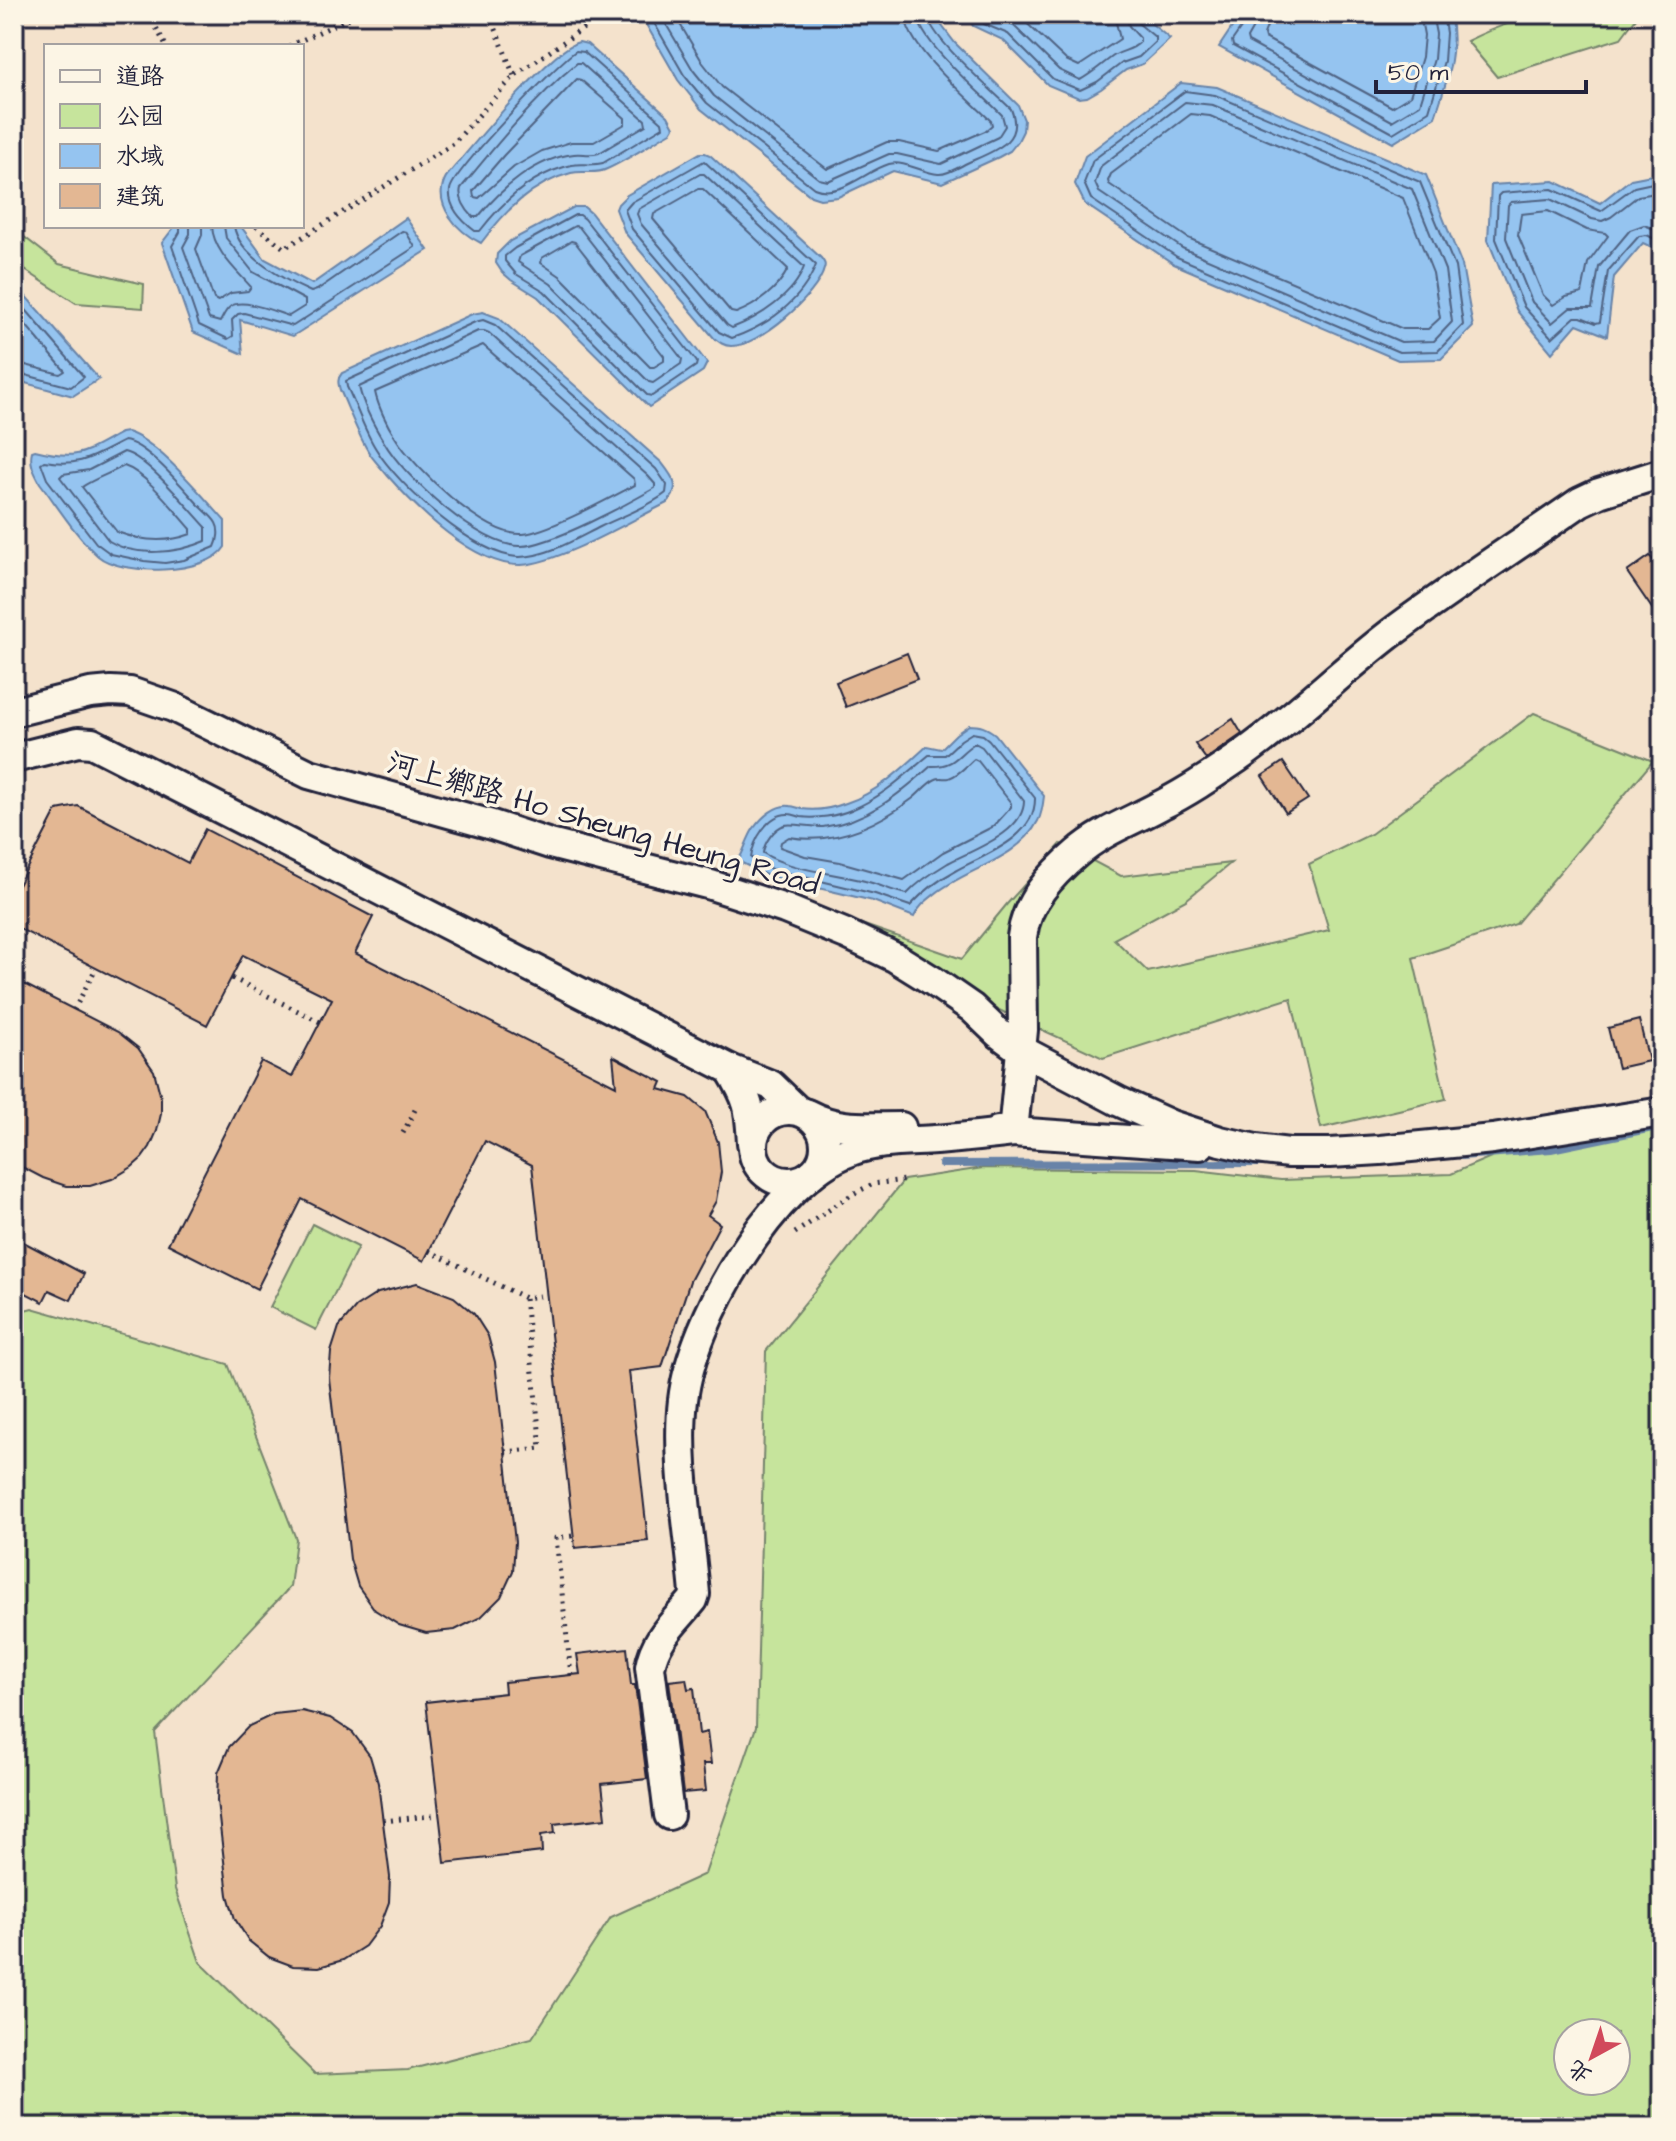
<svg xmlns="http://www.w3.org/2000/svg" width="1676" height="2141" viewBox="0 0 1676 2141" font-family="'Architects Daughter','LXGW WenKai TC',sans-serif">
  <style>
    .green { fill: #c6e49c; stroke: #74836c; stroke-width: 2; fill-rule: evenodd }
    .water { fill: #95c4f0; stroke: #6783a8; stroke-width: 2 }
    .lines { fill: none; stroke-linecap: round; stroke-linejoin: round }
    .shore { stroke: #506383; stroke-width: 2 }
    .stream { stroke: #6783a8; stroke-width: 8 }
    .building { fill: #e3b793; stroke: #22223b; stroke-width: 2 }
    .minor-casing { stroke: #22223b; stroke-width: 34 }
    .path { stroke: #22223b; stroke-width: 5; stroke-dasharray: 2 6; stroke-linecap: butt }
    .minor { stroke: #fcf5e5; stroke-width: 28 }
    .labels { text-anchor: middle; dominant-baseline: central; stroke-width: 7; stroke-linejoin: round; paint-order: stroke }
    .street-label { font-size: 30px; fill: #22223b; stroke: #fcf5e5 }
  </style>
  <rect width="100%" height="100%" fill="#f4e2cc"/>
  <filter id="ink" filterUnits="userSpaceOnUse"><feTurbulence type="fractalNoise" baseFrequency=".0125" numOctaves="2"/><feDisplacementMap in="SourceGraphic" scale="16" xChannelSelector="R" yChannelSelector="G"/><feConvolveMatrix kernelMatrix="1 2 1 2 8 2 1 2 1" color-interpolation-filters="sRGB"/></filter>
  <g filter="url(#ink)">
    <g class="green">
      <path d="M1560,14H1639L1621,38L1497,77L1467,41C1499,25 1523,17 1560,14Z"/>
      <path d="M14,229L59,264L144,284L143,308L76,303L17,265H14Z"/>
      <path d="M1534,713L1653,761L1516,924L1413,958L1446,1099L1321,1128L1291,998L1103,1058L973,998L847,919L962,959L1007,904L1061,844L1121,876L1231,863L1186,900L1114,939L1148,972L1329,930L1309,864L1371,834Z"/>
      <path d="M1662,1128V2127H14V1313L32,1308L228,1364L296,1539L290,1587L155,1732L175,1889L200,1962L315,2074L408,2070L532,2038L611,1917L705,1874L756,1727L766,1351L904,1180L983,1168L1196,1170L1281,1180L1451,1174L1524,1143ZM1568,2033H1616V2081H1568Z"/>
      <path d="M312,1224L358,1247L316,1330L270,1307Z"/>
    </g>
    <g class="water">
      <path d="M640,14H933L955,43L1018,105L1024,120L1023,131L1018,141L1010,151L999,157L942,183L893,171L838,197L820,199L811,196L701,109L678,80Z"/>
      <path d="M965,14H1140L1170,39L1143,64L1126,70L1101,89L1087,97L1079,98L1048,85L1003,40L973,26Z"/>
      <path d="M1241,14H1450C1458,52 1447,81 1435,117L1393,143L1219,47Z"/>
      <path d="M579,42L587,44L668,116L674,127L671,132C650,144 629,159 607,169C595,175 584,170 571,173C532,183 504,212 481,243C458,232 431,204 446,177C468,151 552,48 579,42Z"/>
      <path d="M1181,83L1217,87L1426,175L1462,265L1473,327L1441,359L1398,360L1174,264L1085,204L1075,184L1085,156Z"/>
      <path d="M700,153H705L710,155L821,258C824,262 826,264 824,269C818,295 758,347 731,346C724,346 719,342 714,338L625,233L616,209L618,204L627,195Z"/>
      <path d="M1662,173V252L1643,243L1614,277L1607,336L1577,324L1552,353L1517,311L1488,240L1491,185L1554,181L1600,203L1631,179Z"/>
      <path d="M574,207H584L591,213L707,363L703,371L649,407L538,297L511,280L502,272L496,263L497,254L510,241Z"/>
      <path d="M406,218L428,250L293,336L240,320L243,354L193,332L162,243L175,226H224L242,228L265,259L312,284Z"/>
      <path d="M14,283L99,379L73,396L14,380Z"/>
      <path d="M483,312L499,318L662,463C673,477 682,488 667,503C630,521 560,563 521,565C474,566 416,508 387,475C381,467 373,460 368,451C357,432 349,410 340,390C338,383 337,379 342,373L472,314Z"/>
      <path d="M127,432C158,441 202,496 225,521V547C208,575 121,576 98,556C78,539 56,504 40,483C34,472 29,463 32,451L35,450C79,461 83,453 121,433Z"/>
      <path d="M969,725C980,725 986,727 995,734L1044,796C1043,805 1042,814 1038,821C1018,860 967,868 935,894C926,901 918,907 914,917L873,901L768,876L738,861C745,850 747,838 754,828C762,817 776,804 790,806C794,806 798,808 802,809C816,811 833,808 846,803C877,793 903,768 927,746L941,749L956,734Z"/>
    </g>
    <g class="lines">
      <g class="shore">
        <path d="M649,14L684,75L707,103L814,188C840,199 865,171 889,164C904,160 923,173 938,174C947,175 959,167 967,163C991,152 1025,143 1011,109C992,90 930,38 927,14"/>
        <path d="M660,14L693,70L714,96L819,179L828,181L889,154H897L941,164L998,137L1005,126L1002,115C982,94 919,42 917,14"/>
        <path d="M674,14L703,63L722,87L827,169L887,142H899L939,151L985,131L992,125L991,121C967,97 906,47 905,14"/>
        <path d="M974,14L984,24L1008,34L1053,79L1080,90L1097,82L1122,63L1139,57L1155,42V37L1138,23L1136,14"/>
        <path d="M988,14L1014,26L1059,70L1080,80C1093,73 1103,63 1115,55C1124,50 1133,50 1140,42V38L1129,26L1126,14"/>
        <path d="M1017,14L1066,60L1079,66L1120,39L1114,14"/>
        <path d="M1247,14L1246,21L1232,41L1233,46L1393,133L1429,111L1444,61L1446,33L1443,14"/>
        <path d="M1257,14L1255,24L1247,38L1248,42L1392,121L1420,104L1434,59L1436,34L1432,14"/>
        <path d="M1269,14L1268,24L1264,34L1265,38L1392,107L1410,96L1422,57L1424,35L1420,14"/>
        <path d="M576,51L584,52L662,122L663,127L603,163C592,166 582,163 572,165C534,173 503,201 480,231H475C463,222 448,207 450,190C451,174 558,62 576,51Z"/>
        <path d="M577,63H581L645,120L646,125L599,153C590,156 583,153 574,154C536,158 501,189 478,217H473C466,210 458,198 461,188C496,145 534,99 577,63Z"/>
        <path d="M577,79L581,80L625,118V124L594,142H571L542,151L514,167L479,198L474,197L473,191L504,155Z"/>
        <path d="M1185,91L1215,95L1420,182L1455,267L1463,325L1438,351L1399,352L1177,257L1091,199L1084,183L1093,160Z"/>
        <path d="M1185,102L1213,105L1412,189L1445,270L1452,322L1434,341L1401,342L1182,248L1099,192L1095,183L1101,166Z"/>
        <path d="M1191,114L1210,116L1403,198L1433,273L1440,318L1428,329H1403L1188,238L1109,184L1108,181L1111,174Z"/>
        <path d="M704,161L816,265C802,301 767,326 732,338L719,332L632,229L625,210L632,202Z"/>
        <path d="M700,174H704L804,267C794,295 759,318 732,328L727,325L641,224L637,214L639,209Z"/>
        <path d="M1662,181L1634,187L1601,211L1552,189L1501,193L1498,196L1496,239L1524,307L1552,338L1575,317H1581L1596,323L1600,322L1608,271L1639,236L1647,235L1662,243"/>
        <path d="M698,189H703L788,269C778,289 757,305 736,313L731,312L653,219L654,214Z"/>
        <path d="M1662,192L1638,196L1611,217L1602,221L1592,219L1550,199L1511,202L1508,205L1506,238L1532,302L1552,323L1570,308H1592L1599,267L1630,230L1644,225L1662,232"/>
        <path d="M1548,211L1587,230L1605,233L1608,236L1588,263L1582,293L1566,297L1553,305L1543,295L1518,235L1521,214Z"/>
        <path d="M575,215H580L585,219L697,362L696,366L652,396L647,395L544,291L516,274L505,261V256L515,248Z"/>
        <path d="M180,226V232L172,246L199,325L228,339L233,336L232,320L238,314L244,313L293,326L415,247L406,232L402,231L317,290L311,292C286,281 238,255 234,226"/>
        <path d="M190,226V234L183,247L209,319L220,322C223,317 225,310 231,306C244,298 275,312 289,316L305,306V300L253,272L226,238L224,226"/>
        <path d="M202,226V235L196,249L214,299L218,301L231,293L248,291L251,287C236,270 213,250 212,226"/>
        <path d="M575,226L579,227L682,359L681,364L653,383L649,382L551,284L518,262L520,256Z"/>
        <path d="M571,241L575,242L664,356V361L654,367H650L560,276L541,263L542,258Z"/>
        <path d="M14,296L84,377L71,387L14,372"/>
        <path d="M14,311L65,371L60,374L14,362"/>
        <path d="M483,320L495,325L656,469L667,485L666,493C649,507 620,517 600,527C576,539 548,556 520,557C476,557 398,485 376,449C364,430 357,407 347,387L346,381L475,322Z"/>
        <path d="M478,331H484L489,333L648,476L655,484V488C627,504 550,546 521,546C481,548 403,476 384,442C374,426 363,404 359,387Z"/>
        <path d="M483,345L634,479L635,485C610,498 548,532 523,534C485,537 414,468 395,437C387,425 378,406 375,392Z"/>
        <path d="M124,441C146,443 183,488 199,505C204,510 213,517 216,523C220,530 218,541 215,547L184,560L165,563L144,561L111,554L96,543L47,479L41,463L44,461C81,467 92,457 124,441Z"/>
        <path d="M124,452C147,457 189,509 206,527V541C178,553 136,558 109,541L60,477L63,474L89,470Z"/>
        <path d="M124,466C146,473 174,510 191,529V534C167,543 141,541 117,532L82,487C93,479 111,473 124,466Z"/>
        <path d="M972,733L983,735L989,740L1035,798C1036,838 984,855 955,871C938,880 923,892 910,906L875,894L771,869L751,858C753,841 768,813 789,814C793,814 797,816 801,817C817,819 837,816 851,810C881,798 904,776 929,755H945L961,740Z"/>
        <path d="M975,743L982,747L1024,801C1024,833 972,850 948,863C933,872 919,881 907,894C893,892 879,884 865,881C835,873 789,870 763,853C764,843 774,828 785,825C790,823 813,827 823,827C866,822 900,794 931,766C955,767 957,754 975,743Z"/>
        <path d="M974,759L978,761L1011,803V807L994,826L943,852L904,880L840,862L805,856L780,847L781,842L789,837C834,845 876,826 912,799C919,794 928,782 936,779C940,777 945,779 949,778C959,775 966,766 974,759Z"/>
      </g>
      <g class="stream">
        <path d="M1461,1156L1551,1149L1662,1126"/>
        <path d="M942,1164L1264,1163"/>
      </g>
    </g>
    <g class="building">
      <path d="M1650,556L1662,573V623L1627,572Z"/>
      <path d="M907,653L917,679L846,707L836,682Z"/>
      <path d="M1233,719L1242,734L1206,759L1195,744Z"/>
      <path d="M1283,762L1308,799L1286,813L1262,776Z"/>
      <path d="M78,806L188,863L205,829L373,917L355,953L616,1086L613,1056L662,1082L659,1089L688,1097L705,1111L718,1142L721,1172L716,1201L708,1215L720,1224L690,1281L662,1367L629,1371L648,1541L575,1548L532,1165L485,1141L424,1261L302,1199L257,1289L168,1244L261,1061L292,1077L332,999L243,955L207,1025L14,926V893L57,810Z"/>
      <path d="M14,979L118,1032L138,1048L154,1071L161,1098V1114L157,1131L150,1147L142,1158L132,1167L112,1179L90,1186H66L43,1178L14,1163Z"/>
      <path d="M1639,1020L1649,1061L1618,1068L1608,1028Z"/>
      <path d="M14,1237L84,1274L71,1300L49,1290L43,1302L14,1287Z"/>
      <path d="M417,1283L454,1297L474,1314L488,1336L495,1362L515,1542L513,1571L501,1597L481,1617L455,1630L426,1633L399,1625L375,1610L358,1586L350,1559L329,1378L331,1352L339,1327L356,1307L378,1293Z"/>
      <path d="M627,1648L631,1685H635L647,1779L602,1784L606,1818L554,1824L555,1833L541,1835L542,1852L445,1863L426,1702L505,1693L504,1682L580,1674L577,1654Z"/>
      <path d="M686,1679L688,1689L694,1688L699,1734L707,1732L711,1764H703L706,1791L683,1793L669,1681Z"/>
      <path d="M302,1711L330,1718L353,1733L370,1756L378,1783L390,1877L389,1902L380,1926L365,1946L343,1960L319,1967L293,1966L269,1957L249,1941L235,1919L228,1895L217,1801L218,1773L229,1747L249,1726L274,1714Z"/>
    </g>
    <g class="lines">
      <g class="minor-casing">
        <g id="minor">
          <path d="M14,712L90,693L111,691L130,692L173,707L309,774L492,825L550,844L711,885L785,909L846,934L896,958L933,981L972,1008L998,1033L1021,1050L1120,1102L1171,1125L1220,1141L1256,1149L1289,1153H1330L1380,1150L1493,1139L1662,1112"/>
          <path d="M14,758L78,742L92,743L730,1069L771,1085L797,1110"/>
          <path d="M730,1069C749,1100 750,1107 752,1143"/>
          <circle cx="789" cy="1146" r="36"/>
          <path d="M807,1114C839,1131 865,1127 901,1127"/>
          <path d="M998,1131L1200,1145"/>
          <path d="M1013,1132L1023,1030L1022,937C1026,902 1051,875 1077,853C1102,831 1132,821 1161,805C1188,792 1214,774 1239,757C1292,720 1338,674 1390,634C1451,588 1517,546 1580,502L1599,493L1662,473"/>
          <path d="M669,1815L650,1667C655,1638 675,1622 693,1600L695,1594C690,1533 676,1460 683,1400C692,1321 773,1179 851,1151C877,1141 907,1142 935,1140C961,1138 987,1135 1013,1132"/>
        </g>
      </g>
      <g class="path">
        <path d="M149,14L166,46"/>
        <path d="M490,14L514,76"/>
        <path d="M289,46L358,14"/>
        <path d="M256,226L284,248L298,240L453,144L514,76L604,14"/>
        <path d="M232,978L320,1022"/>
        <path d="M74,1010L96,968"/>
        <path d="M403,1133L417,1106"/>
        <path d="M795,1233L851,1195L873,1184L904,1180"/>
        <path d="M429,1251L525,1298L546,1295"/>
        <path d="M505,1452L541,1448L525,1298"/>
        <path d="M571,1675L556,1538L573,1536"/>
        <path d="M383,1821L439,1815"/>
      </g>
      <use href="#minor" class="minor"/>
    </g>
  </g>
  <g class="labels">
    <g class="street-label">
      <text transform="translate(603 824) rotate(16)">河上鄉路 Ho Sheung Heung Road</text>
    </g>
  </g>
  <rect width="1676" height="2141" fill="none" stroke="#fcf5e5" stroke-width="48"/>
  <rect x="24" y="24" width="1628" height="2093" fill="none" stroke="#22223b" stroke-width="3" filter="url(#ink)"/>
  <rect x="44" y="44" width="260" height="184" fill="#fcf5e5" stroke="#a5a1a1" stroke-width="2"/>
  <rect x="60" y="70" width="40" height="12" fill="#fcf5e5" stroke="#a5a1a1" stroke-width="2"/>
  <text x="116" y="84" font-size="24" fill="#22223b">道路</text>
  <rect x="60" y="104" width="40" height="24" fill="#c6e49c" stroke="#a5a1a1" stroke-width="2"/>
  <text x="116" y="124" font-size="24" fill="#22223b">公园</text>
  <rect x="60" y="144" width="40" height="24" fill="#95c4f0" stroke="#a5a1a1" stroke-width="2"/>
  <text x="116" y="164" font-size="24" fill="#22223b">水域</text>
  <rect x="60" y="184" width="40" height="24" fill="#e3b793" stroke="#a5a1a1" stroke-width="2"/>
  <text x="116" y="204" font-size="24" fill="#22223b">建筑</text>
  <g transform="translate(1592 2057) rotate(220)"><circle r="38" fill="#fcf5e5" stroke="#a5a1a1" stroke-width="2"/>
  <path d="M0-6L14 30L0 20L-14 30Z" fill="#d1495b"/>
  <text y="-12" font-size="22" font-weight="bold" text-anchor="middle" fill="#22223b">北</text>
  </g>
  <path d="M1376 80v12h210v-12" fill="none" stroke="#22223b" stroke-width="4"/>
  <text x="1388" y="80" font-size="24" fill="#22223b" stroke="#fcf5e5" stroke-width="6" paint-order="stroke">50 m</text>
</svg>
